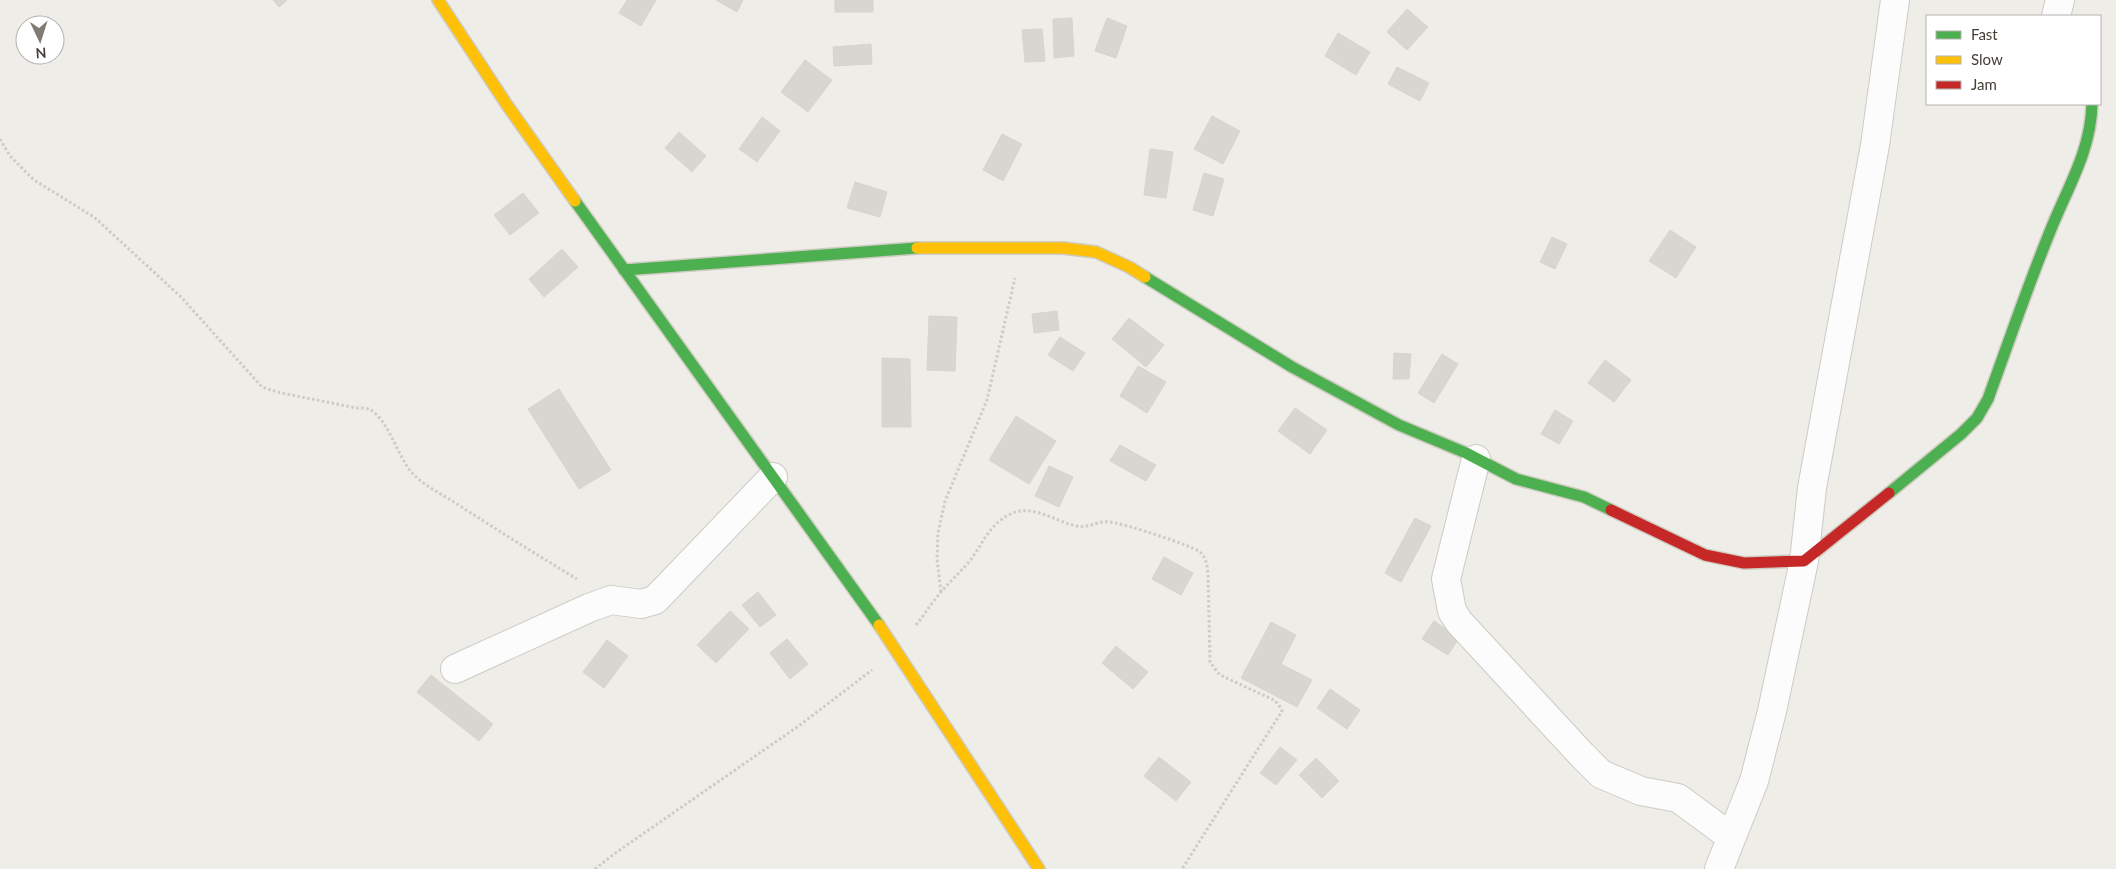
<svg xmlns="http://www.w3.org/2000/svg" width="2116" height="869" viewBox="0 0 2116 869" font-family="Lato,sans-serif">
  <style>
    .building { fill: #d8d6d0; stroke: #d6d4ce }
    .lines { fill: none; stroke-linecap: round; stroke-linejoin: round }
    .street-casing { stroke: #cccbc5; stroke-width: 30 }
    .fast-casing { stroke: #cecbbf; stroke-width: 14 }
    .slow-casing { stroke: #cecbbf; stroke-width: 14 }
    .jam-casing { stroke: #cecbbf; stroke-width: 14 }
    .path { stroke: #cdcbc6; stroke-width: 3; stroke-dasharray: 2.5 2.5; stroke-linecap: butt }
    .street { stroke: #fcfcfc; stroke-width: 28 }
    .fast { stroke: #4caf50; stroke-width: 11 }
    .slow { stroke: #ffc107; stroke-width: 11 }
    .jam { stroke: #c62828; stroke-width: 11 }
  </style>
  <rect width="100%" height="100%" fill="#eeede8"/>
  <g class="building">
    <path d="M273,0H287L279,7Z"/>
    <path d="M627,0H656L641,26L619,13Z"/>
    <path d="M716,0H743L737,12Z"/>
    <rect x="835" y="0" width="38" height="12"/>
    <path d="M1407,9L1428,27L1407,50L1387,32Z"/>
    <path d="M1072,18L1074,56L1054,58L1053,19Z"/>
    <path d="M1107,18L1127,26L1116,58L1095,51Z"/>
    <path d="M1042,29L1045,61L1025,62L1022,30Z"/>
    <path d="M1338,33L1370,52L1356,75L1325,56Z"/>
    <path d="M871,44L872,64L834,66L833,47Z"/>
    <path d="M805,60L832,80L808,112L781,92Z"/>
    <path d="M1397,67L1429,83L1420,101L1388,84Z"/>
    <path d="M1212,116L1240,131L1223,164L1194,149Z"/>
    <path d="M762,117L780,131L757,162L739,149Z"/>
    <path d="M679,132L706,156L692,172L665,148Z"/>
    <path d="M1002,134L1022,144L1003,181L983,170Z"/>
    <path d="M1150,149L1173,152L1166,198L1144,195Z"/>
    <path d="M1204,173L1224,179L1213,216L1193,210Z"/>
    <path d="M855,182L887,192L880,217L847,208Z"/>
    <path d="M523,193L539,213L510,235L494,215Z"/>
    <path d="M1670,230L1696,247L1676,278L1649,261Z"/>
    <path d="M1552,237L1567,244L1555,269L1540,262Z"/>
    <path d="M562,249L578,267L544,297L529,279Z"/>
    <path d="M1057,311L1059,330L1034,333L1032,314Z"/>
    <path d="M929,316L957,317L955,371L927,370Z"/>
    <path d="M1129,318L1164,345L1146,367L1112,339Z"/>
    <path d="M1060,337L1085,353L1073,371L1048,355Z"/>
    <path d="M1394,353L1411,354L1409,379H1393Z"/>
    <path d="M1442,354L1458,364L1434,403L1418,393Z"/>
    <path d="M882,358L910,359L911,427H882Z"/>
    <path d="M1605,360L1631,380L1614,402L1588,383Z"/>
    <path d="M1138,366L1166,382L1147,413L1120,396Z"/>
    <path d="M559,389L611,470L579,489L528,409Z"/>
    <path d="M1295,408L1327,430L1310,454L1278,431Z"/>
    <path d="M1555,410L1573,421L1559,444L1541,434Z"/>
    <path d="M1016,416L1056,441L1029,484L989,460Z"/>
    <path d="M1120,445L1156,465L1146,481L1110,461Z"/>
    <path d="M1049,466L1073,477L1059,507L1035,496Z"/>
    <path d="M1415,518L1431,526L1401,582L1385,573Z"/>
    <path d="M1164,557L1193,573L1181,595L1152,579Z"/>
    <path d="M758,592L776,615L760,627L742,605Z"/>
    <path d="M730,611L749,629L716,663L697,645Z"/>
    <path d="M1434,621L1459,638L1448,655L1422,639Z"/>
    <path d="M1271,622L1296,635L1281,664L1312,680L1297,707L1241,678Z"/>
    <path d="M787,639L808,664L790,679L770,653Z"/>
    <path d="M607,640L628,656L604,688L583,672Z"/>
    <path d="M1116,646L1148,672L1133,689L1102,663Z"/>
    <path d="M431,675L493,724L479,741L417,692Z"/>
    <path d="M1330,689L1360,710L1347,729L1317,708Z"/>
    <path d="M1280,747L1297,760L1276,785L1260,773Z"/>
    <path d="M1159,757L1191,782L1176,801L1144,776Z"/>
    <path d="M1316,758L1339,781L1322,798L1299,775Z"/>
  </g>
  <g class="lines">
    <g class="street-casing">
      <g id="street">
        <path d="M2056,16L2060,0"/>
        <path d="M1476,459L1446,579L1452,611L1459,622L1582,755L1601,774L1641,791L1678,798L1731,837"/>
        <path d="M455,669L589,608L611,600L641,604L655,600L773,477"/>
        <path d="M1719,869L1754,781L1772,711L1804,561L1812,488L1875,145L1895,0"/>
      </g>
    </g>
    <g class="fast-casing">
      <g id="fast">
        <path d="M575,201L879,625"/>
        <path d="M624,270L917,248"/>
        <path d="M1145,277L1292,367L1399,425L1466,453L1516,479L1584,497L1611,510"/>
        <path d="M1889,493L1961,434L1977,418L1988,399C2008,344 2027,288 2049,234C2066,190 2091,152 2092,104"/>
      </g>
    </g>
    <g class="slow-casing">
      <g id="slow">
        <path d="M438,0L507,105L575,201"/>
        <path d="M917,248H1063L1096,252L1129,267L1145,277"/>
        <path d="M879,625L1039,869"/>
      </g>
    </g>
    <g class="jam-casing">
      <path id="jam" d="M1611,510L1705,555L1744,563L1804,561L1889,493"/>
    </g>
    <g class="path">
      <path d="M0,139L10,156L34,180L94,217L181,297L262,387L277,392L356,408C361,408 367,408 371,410C390,423 397,456 413,474C427,488 444,495 460,506C499,531 537,555 577,579"/>
      <path d="M941,592L937,559L938,533L945,501L987,400L1015,278"/>
      <path d="M916,625C925,614 932,602 941,592C951,580 963,570 972,558C982,544 989,527 1005,517C1030,500 1054,522 1077,526C1088,529 1098,520 1110,522C1122,523 1191,545 1200,552C1206,557 1207,565 1208,573L1210,662L1218,673L1224,677L1274,700L1279,705L1282,711L1182,869"/>
      <path d="M595,869L614,854L800,725L872,670"/>
    </g>
    <use href="#street" class="street"/>
    <use href="#fast" class="fast"/>
    <use href="#slow" class="slow"/>
    <use href="#jam" class="jam"/>
  </g>
  <rect x="1926" y="15" width="175" height="90" fill="#ffffff" stroke="#b4b2ae"/>
  <rect x="1936" y="31" width="25" height="8" fill="#4caf50" stroke="#b4b2ae"/>
  <text x="1971" y="40" font-size="15" fill="#443f34">Fast</text>
  <rect x="1936" y="56" width="25" height="8" fill="#ffc107" stroke="#b4b2ae"/>
  <text x="1971" y="65" font-size="15" fill="#443f34">Slow</text>
  <rect x="1936" y="81" width="25" height="8" fill="#c62828" stroke="#b4b2ae"/>
  <text x="1971" y="90" font-size="15" fill="#443f34">Jam</text>
  <g transform="translate(40 40) rotate(176)"><circle r="24" fill="#ffffff" stroke="#b4b2ae"/>
  <path d="M0-4L9 19L0 12L-9 19Z" fill="#807c73"/>
  <text y="-8" font-size="14" font-weight="bold" text-anchor="middle" fill="#443f34">N</text>
  </g>
</svg>
